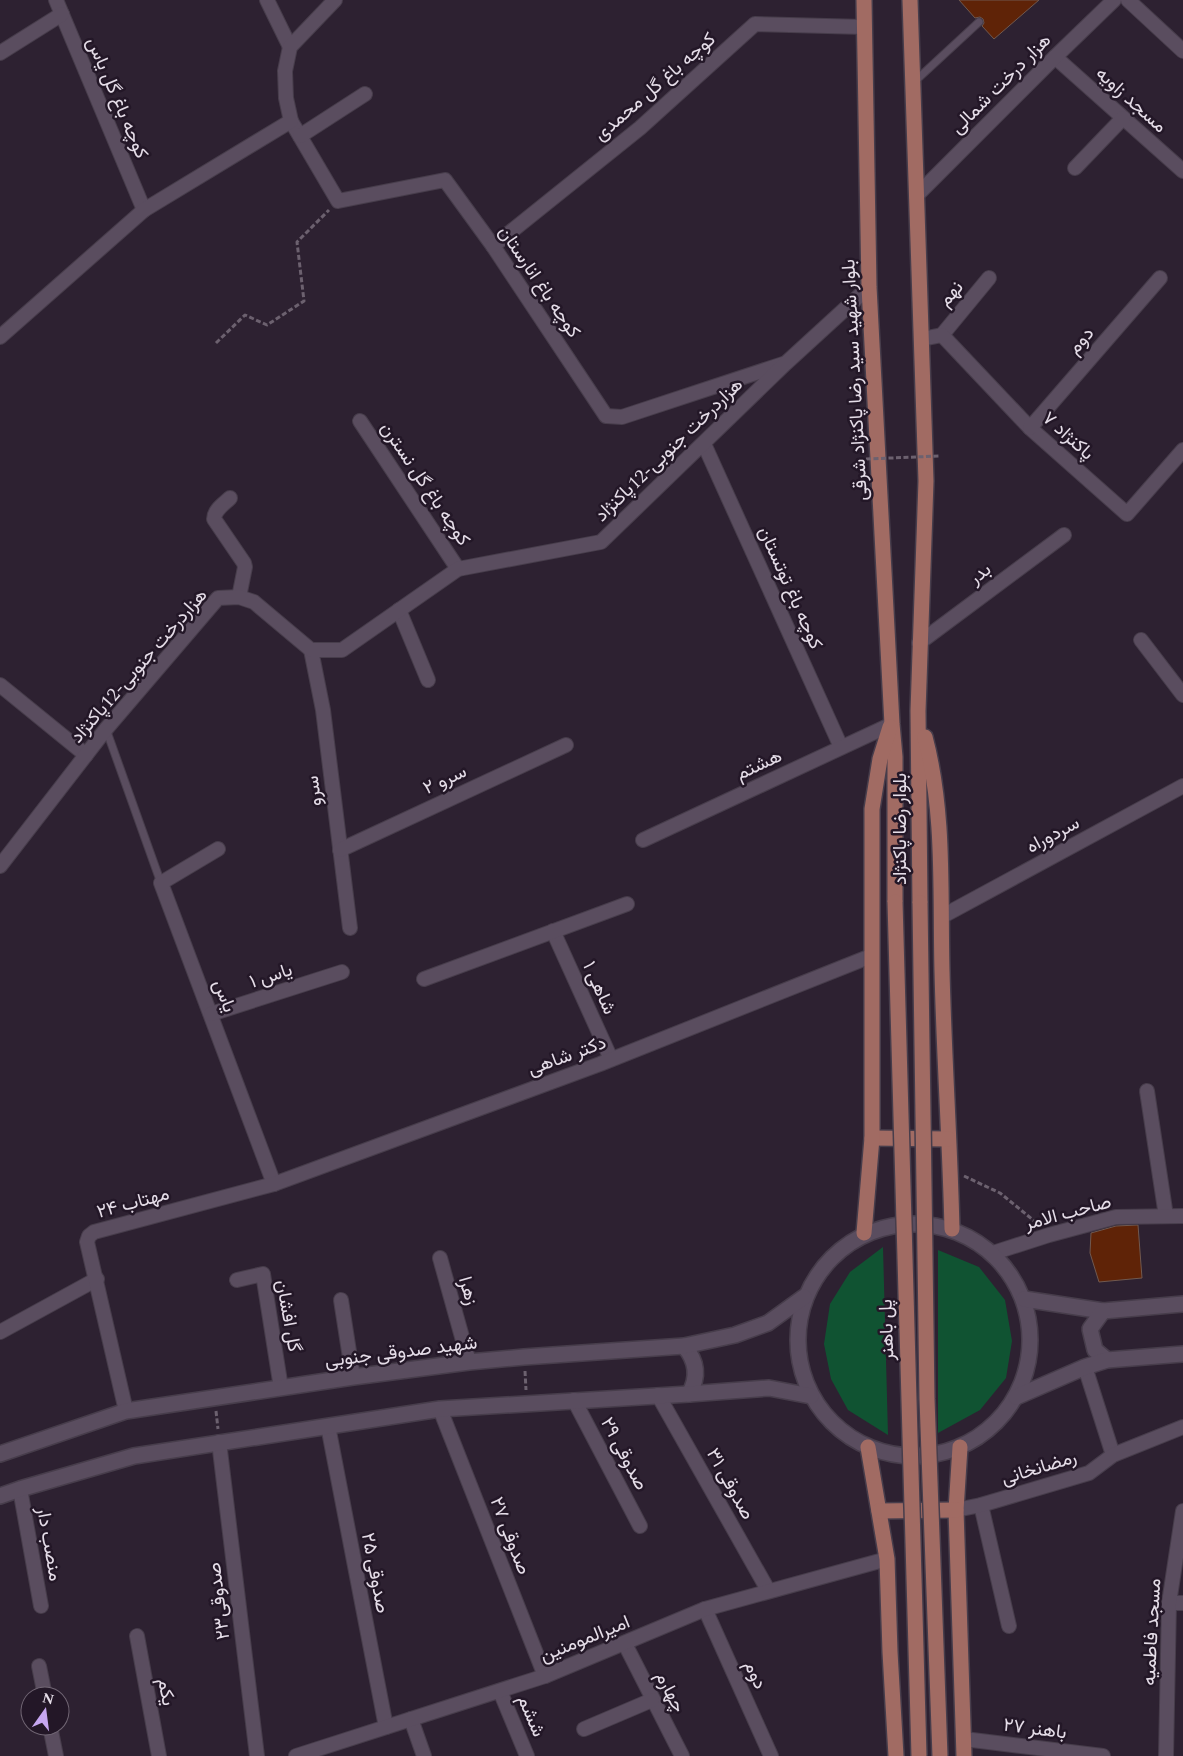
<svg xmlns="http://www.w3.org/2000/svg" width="1183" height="1756" viewBox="0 0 1183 1756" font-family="Spectral,Vazirmatn,serif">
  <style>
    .green { fill: #105332 }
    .building { fill: #5f2307; stroke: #705950 }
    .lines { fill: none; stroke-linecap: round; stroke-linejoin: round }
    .service-casing { stroke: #473d4b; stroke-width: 9 }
    .minor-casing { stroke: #473d4b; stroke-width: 16 }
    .secondary-casing { stroke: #473d4b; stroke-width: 18 }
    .primary-casing { stroke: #473d4b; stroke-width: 18 }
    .path { stroke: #6c616f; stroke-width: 3; stroke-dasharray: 5 2.5; stroke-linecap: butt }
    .service { stroke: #5a4d5f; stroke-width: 7 }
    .minor { stroke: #5a4d5f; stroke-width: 14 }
    .secondary { stroke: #5a4d5f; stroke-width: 15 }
    .primary { stroke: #a16b63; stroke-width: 15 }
    .primary-bridge-casing { stroke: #473d4b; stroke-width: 18; stroke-linecap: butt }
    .path-bridge { stroke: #6c616f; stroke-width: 3; stroke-dasharray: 5 2.5; stroke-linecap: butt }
    .primary-bridge { stroke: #a16b63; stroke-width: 15 }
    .labels { text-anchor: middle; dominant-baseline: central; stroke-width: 5; stroke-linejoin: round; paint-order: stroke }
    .street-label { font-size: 19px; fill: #e5dde8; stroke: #231727 }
  </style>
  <rect width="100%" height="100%" fill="#2d2131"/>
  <g class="green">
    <path d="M883,1247L888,1435L848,1410L831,1379L824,1344L830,1304L850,1272Z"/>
    <path d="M938,1250L979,1267L1005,1300L1012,1341L1006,1378L980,1410L938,1433Z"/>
  </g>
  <g class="building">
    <path d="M959,0H1039L994,39L982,26L984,23L983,19L980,17L975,18Z"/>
    <path d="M1138,1225L1142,1278L1099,1282L1090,1253L1091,1233L1116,1226Z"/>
  </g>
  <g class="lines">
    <g class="service-casing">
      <g id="service">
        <path d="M913,83L979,22"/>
        <path d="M106,729L161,883"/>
      </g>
    </g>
    <g class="minor-casing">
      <g id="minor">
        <path d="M56,0L144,210"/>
        <path d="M267,0L290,47"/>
        <path d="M1128,0L1183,51"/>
        <path d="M0,53L62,14"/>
        <path d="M1055,57L1183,171"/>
        <path d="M291,121L338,201L445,180L493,246L606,416L622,417L783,364"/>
        <path d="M300,136L365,94"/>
        <path d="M1075,168L1123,118"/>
        <path d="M916,196L1055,57L1114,0"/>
        <path d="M493,246L640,128L755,24L864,27"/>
        <path d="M942,335L989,278"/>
        <path d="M0,337L144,210L291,121L286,98L285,71L290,47L335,0"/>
        <path d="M922,339L942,335L1030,428L1127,514L1183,450"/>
        <path d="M360,421L458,569"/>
        <path d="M1030,428L1160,278"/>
        <path d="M704,444L841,747"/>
        <path d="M230,498C224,504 214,510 214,519L244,563L245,567L239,597"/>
        <path d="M399,610L428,680"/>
        <path d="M1141,640L1183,695"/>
        <path d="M919,643L1064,535"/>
        <path d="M311,650L323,710L350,928"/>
        <path d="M0,685L86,755"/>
        <path d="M643,840L892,724"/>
        <path d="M218,849L161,883L274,1184"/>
        <path d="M340,850L566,745"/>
        <path d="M0,866L106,729L218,598L239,597L254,602L311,650H342L458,569L601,542L786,363L869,287"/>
        <path d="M941,917L1183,786"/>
        <path d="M553,931L611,1059"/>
        <path d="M424,979L627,904"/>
        <path d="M211,1014L342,972"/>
        <path d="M1147,1091L1166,1216"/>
        <path d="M993,1253L1049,1235L1116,1217L1183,1216"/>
        <path d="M440,1258L469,1362"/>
        <path d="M237,1280L263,1274L281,1388"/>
        <path d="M341,1300L353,1377"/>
        <path d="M0,1332L97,1279"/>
        <path d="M1085,1367L1113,1455"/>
        <path d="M658,1395L768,1590"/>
        <path d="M574,1400L640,1526"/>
        <path d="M440,1409L545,1676"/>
        <path d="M126,1411L87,1242L89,1236L94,1232L274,1184L600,1064L871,956"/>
        <path d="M328,1426L386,1727"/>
        <path d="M219,1442L257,1756"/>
        <path d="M20,1489L41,1606"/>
        <path d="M981,1505L1009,1626"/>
        <path d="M956,1510L981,1505L1089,1473L1113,1455L1183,1427"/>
        <path d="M1169,1603H1183"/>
        <path d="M705,1609L771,1756"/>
        <path d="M137,1636L159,1756"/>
        <path d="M625,1644L682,1756"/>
        <path d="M39,1666L45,1696"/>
        <path d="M500,1691L527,1756"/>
        <path d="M411,1719L424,1756"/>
        <path d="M50,1726L56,1756"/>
        <path d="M584,1729L652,1700"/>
        <path d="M964,1739L1103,1756"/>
        <path d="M296,1756L545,1676L705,1609L887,1559"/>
        <path d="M1166,1756L1169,1603L1183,1511"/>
      </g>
    </g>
    <g class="secondary-casing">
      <g id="secondary">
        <circle cx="914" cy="1340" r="116"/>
        <path d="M1024,1299L1103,1311L1183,1304"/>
        <path d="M1103,1311L1090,1329L1095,1350L1107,1360"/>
        <path d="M684,1346C697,1361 699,1377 689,1394"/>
        <path d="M1016,1397L1085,1367L1107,1360L1183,1354"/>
        <path d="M0,1454L126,1411L353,1377L469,1362L524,1357L684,1346L735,1335L768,1323L804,1297"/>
        <path d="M0,1496L20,1489L134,1456L440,1409L689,1394L769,1388L811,1396"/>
      </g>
    </g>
    <g class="primary-casing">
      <g id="primary">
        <path d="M864,0L869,287L892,724L895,757V902"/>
        <path d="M910,0L926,481L918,711L920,903"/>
        <path d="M925,737C945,812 940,893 942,971C944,1057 950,1143 952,1229"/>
        <path d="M872,1138L948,1139"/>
        <path d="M864,1233L872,1138V809L880,759L890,727"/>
        <path d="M868,1447L887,1559L890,1652L896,1756"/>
        <path d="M960,1447L956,1510L964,1756"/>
        <path d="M879,1511L956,1510"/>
      </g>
    </g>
    <g class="path">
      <path d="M216,343L245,315L267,325L304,301L297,242L329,210"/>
      <path d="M964,1176L1000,1193L1038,1224"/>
      <path d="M525,1371L526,1390"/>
      <path d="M216,1411L218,1429"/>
    </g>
    <use href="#service" class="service"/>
    <use href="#minor" class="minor"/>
    <use href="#secondary" class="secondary"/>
    <use href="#primary" class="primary"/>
    <g class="primary-bridge-casing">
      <g id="primary-bridge">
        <path d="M895,902L919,1756"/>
        <path d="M920,903L927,1399L940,1756"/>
      </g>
    </g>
    <path class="path-bridge" d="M866,459L940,456"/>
    <use href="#primary-bridge" class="primary-bridge"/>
  </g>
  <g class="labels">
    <g class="street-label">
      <text transform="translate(1001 84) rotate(-45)">هزار درخت شمالی</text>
      <text transform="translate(655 87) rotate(-41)">کوچه باغ گل محمدی</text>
      <text transform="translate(117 98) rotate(67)">کوچه باغ گل یاس</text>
      <text transform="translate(1131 100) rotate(42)">مسجد زاویه</text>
      <text transform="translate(539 282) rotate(56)">کوچه باغ انارستان</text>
      <text transform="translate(951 294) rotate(-50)">نهم</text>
      <text transform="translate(1081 341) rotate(-49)">دوم</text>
      <text transform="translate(855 380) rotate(-93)">بلوار شهید سید رضا پاکنژاد شرقی</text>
      <text transform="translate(1068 436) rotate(42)">پاکنژاد ۷</text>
      <text transform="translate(669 450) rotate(-44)">هزاردرخت جنوبی-12پاکنژاد</text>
      <text transform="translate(425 484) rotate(56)">کوچه باغ گل نسترن</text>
      <text transform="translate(980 574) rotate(-37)">بدر</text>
      <text transform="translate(790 588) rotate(66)">کوچه باغ توتستان</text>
      <text transform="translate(139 666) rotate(-49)">هزاردرخت جنوبی-12پاکنژاد</text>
      <text transform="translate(759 765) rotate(-25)">هشتم</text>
      <text transform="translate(445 780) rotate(-25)">سرو ۲</text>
      <text transform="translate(314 791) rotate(-97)">سرو</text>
      <text transform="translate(900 829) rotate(-90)">بلوار رضا پاکنژاد</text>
      <text transform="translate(1053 835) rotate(-28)">سردوراه</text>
      <text transform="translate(271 976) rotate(-18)">یاس ۱</text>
      <text transform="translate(599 988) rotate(66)">شاهی ۱</text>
      <text transform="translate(224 996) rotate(69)">یاس</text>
      <text transform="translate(567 1056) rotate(-20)">دکتر شاهی</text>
      <text transform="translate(133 1203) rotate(-15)">مهتاب ۲۴</text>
      <text transform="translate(1068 1213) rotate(-15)">صاحب الامر</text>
      <text transform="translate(468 1291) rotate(74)">زهرا</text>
      <text transform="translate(288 1316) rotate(80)">گل افشان</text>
      <text transform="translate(887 1330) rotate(-92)">پل باهنر</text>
      <text transform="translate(401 1352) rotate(-7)">شهید صدوقی جنوبی</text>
      <text transform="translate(624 1454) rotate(62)">صدوقی ۲۹</text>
      <text transform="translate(1039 1468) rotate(-17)">رمضانخانی</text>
      <text transform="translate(730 1484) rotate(61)">صدوقی ۳۱</text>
      <text transform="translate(510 1536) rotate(69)">صدوقی ۲۷</text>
      <text transform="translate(49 1544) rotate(80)">منصب دار</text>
      <text transform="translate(375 1573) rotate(79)">صدوقی ۲۵</text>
      <text transform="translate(219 1601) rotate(-97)">صدوقی۲۳</text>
      <text transform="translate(1152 1632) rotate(-87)">مسجد فاطمیه</text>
      <text transform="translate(585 1639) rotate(-22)">امیرالمومنین</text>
      <text transform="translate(755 1675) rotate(66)">دوم</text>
      <text transform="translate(166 1692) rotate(79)">یکم</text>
      <text transform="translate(670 1692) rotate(63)">چهارم</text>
      <text transform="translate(531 1716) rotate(67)">ششم</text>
      <text transform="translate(1035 1729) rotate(7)">باهنر ۲۷</text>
    </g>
  </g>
  <g transform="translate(45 1711) rotate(14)"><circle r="24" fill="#231727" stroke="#716674"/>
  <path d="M0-4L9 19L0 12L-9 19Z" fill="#c6a6f0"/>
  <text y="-8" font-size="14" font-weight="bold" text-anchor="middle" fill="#e5dde8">N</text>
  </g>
</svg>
